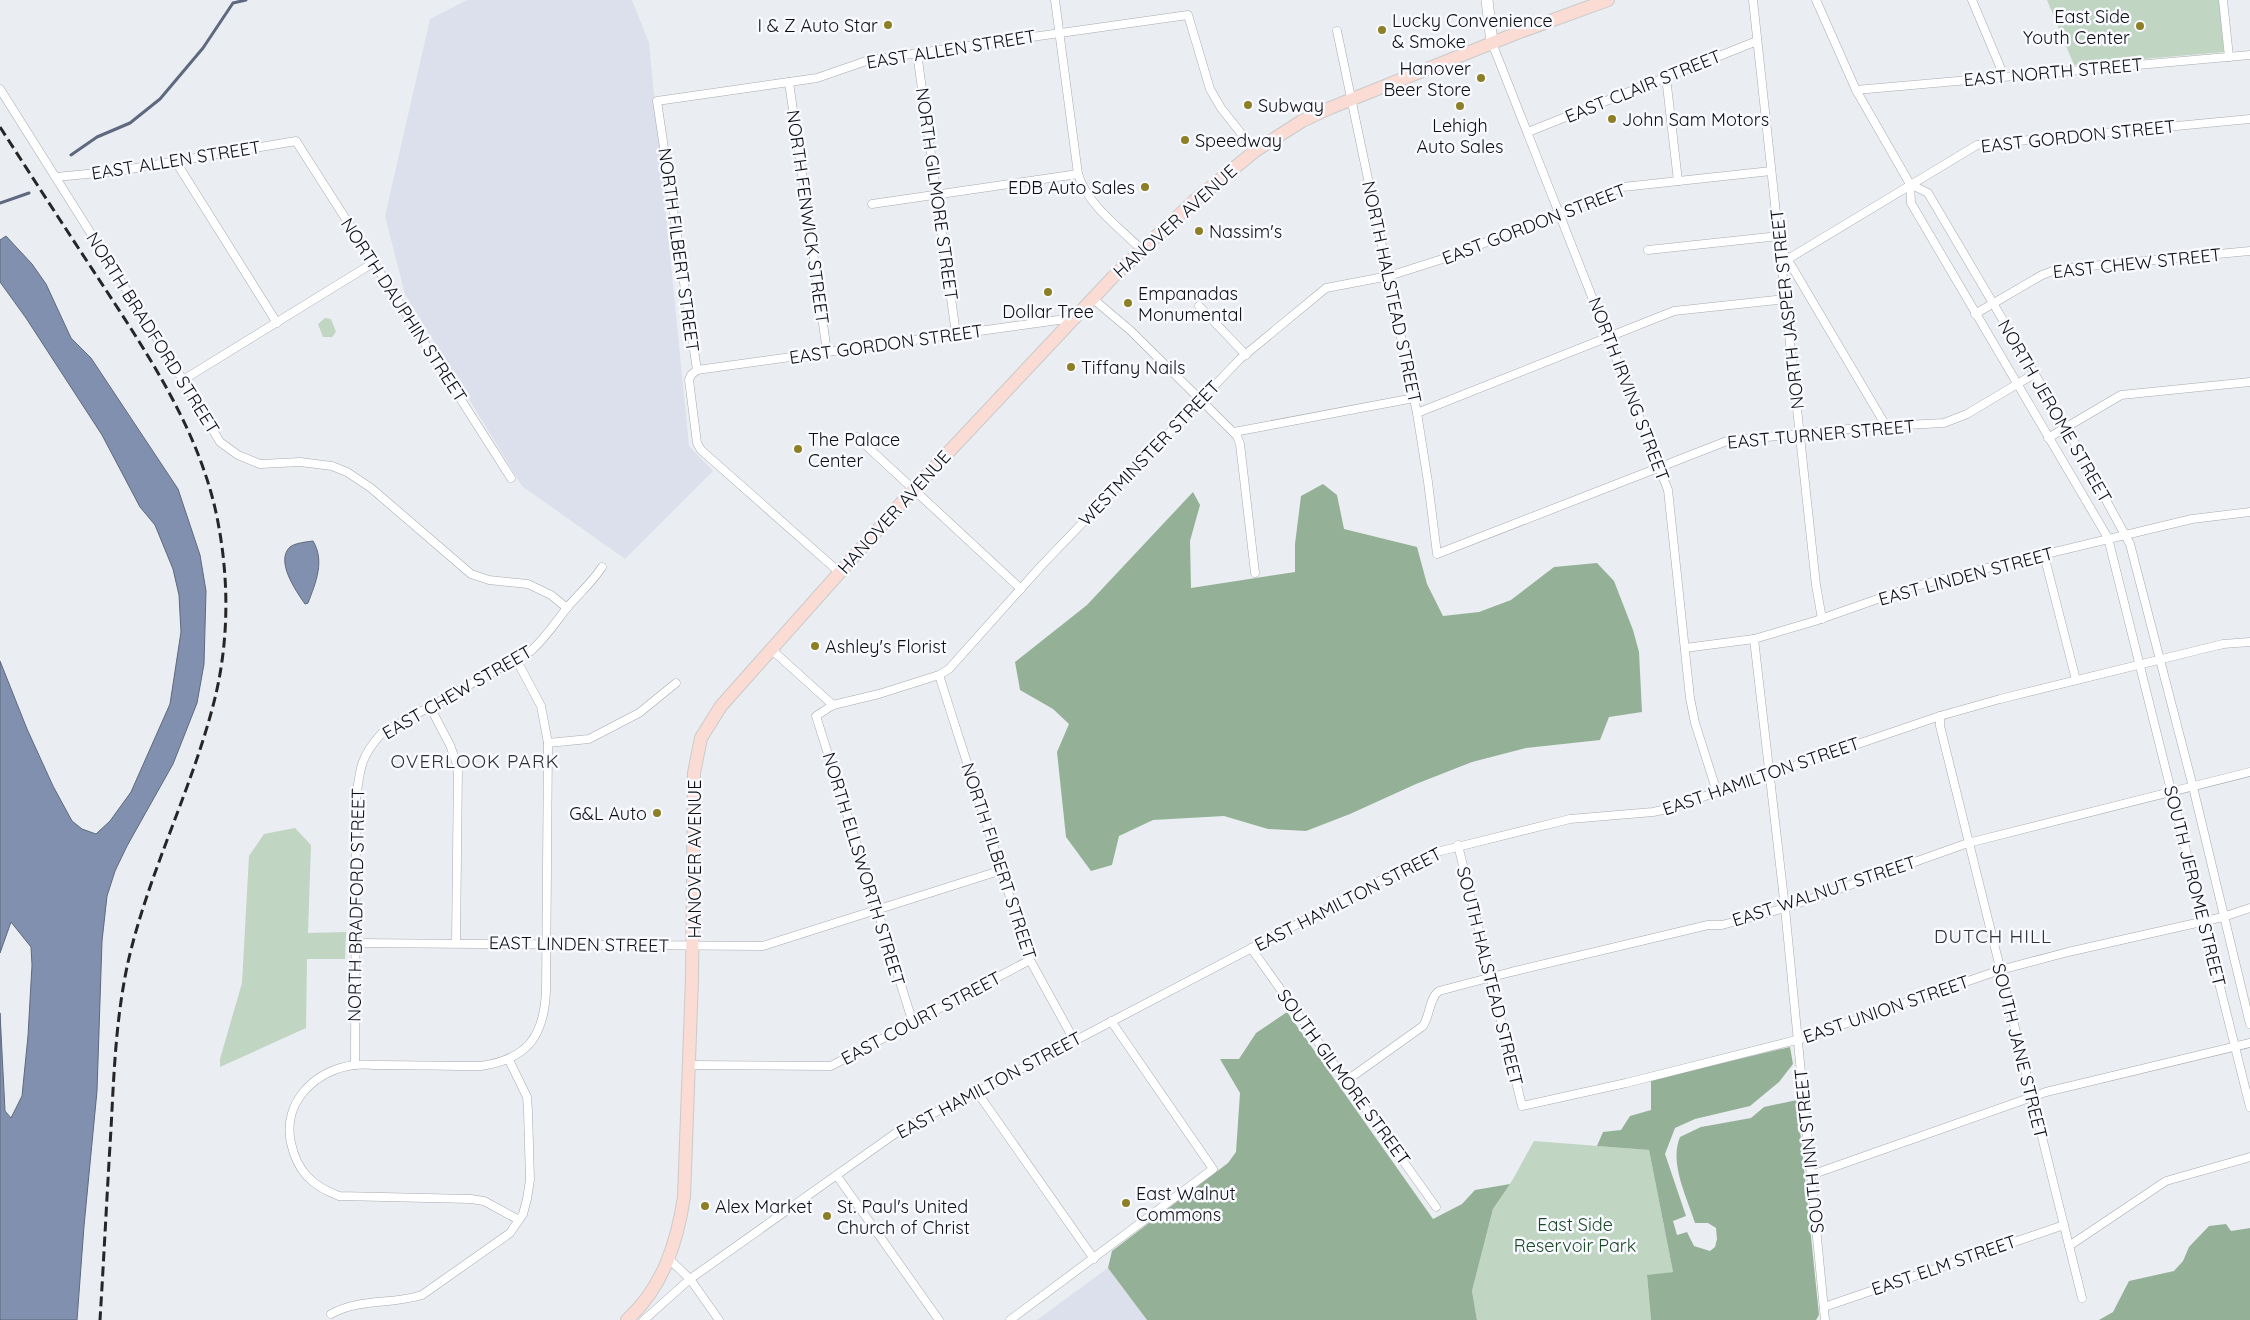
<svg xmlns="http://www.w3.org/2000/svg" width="2250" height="1320" viewBox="0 0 2250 1320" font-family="Quicksand,sans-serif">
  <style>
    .built { fill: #dbe0ec }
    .green { fill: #c0d5c2 }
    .forest { fill: #94b197 }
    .water { fill: #8190ae; stroke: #5e697f }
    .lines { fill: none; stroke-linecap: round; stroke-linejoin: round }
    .stream { stroke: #5e697f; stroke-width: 3 }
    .street-casing { stroke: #a8aaaf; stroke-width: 9 }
    .secondary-casing { stroke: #a8aaaf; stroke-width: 12 }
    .primary-casing { stroke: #cacaca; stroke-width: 14 }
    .street { stroke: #fff; stroke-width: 8 }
    .secondary { stroke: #fff; stroke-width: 11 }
    .primary { stroke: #fbdcd5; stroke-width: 12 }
    .rail { stroke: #262629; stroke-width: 3; stroke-dasharray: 10 5; stroke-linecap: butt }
    .poi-dot { fill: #8c7f26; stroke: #f8faff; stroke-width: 2 }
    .labels { text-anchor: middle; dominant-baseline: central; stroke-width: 5; stroke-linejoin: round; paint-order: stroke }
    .poi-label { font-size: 18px; fill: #0e0e10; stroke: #f8faff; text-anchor: start }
    .street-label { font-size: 18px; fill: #0e0e10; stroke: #f8faff }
    .park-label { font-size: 18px; fill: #1c4825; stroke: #f8faff }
    .neighbourhood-label { font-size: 19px; letter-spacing: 1px; fill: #313236; stroke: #f8faff }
  </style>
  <rect width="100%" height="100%" fill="#eaedf1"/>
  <g class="built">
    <path d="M467,0H632L649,43L689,446L713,471L625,559L522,486L405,294L385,216L430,19Z"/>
    <path d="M1108,1268L1147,1320H1037Z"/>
  </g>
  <g class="green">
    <path d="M2047,0H2219L2224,52L2074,65Z"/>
    <path d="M325,318L331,319L336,332L332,337H323L318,324Z"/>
    <path d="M295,828L311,845L308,933L346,932L345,959H307L306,1028L220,1067V1059L242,983L249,856L264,834Z"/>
    <path d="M1534,1141L1649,1150L1673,1272L1647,1276L1651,1320H1477L1472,1291L1493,1209L1513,1179Z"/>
  </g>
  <g class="forest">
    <path d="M1323,484L1337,495L1344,529L1417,547L1427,584L1443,616L1479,612L1511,600L1554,567L1597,563L1614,581L1633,630L1639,652L1642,712L1609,717L1600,740L1526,748L1472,762L1416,784L1350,814L1306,831L1268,829L1224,816L1153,820L1119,836L1112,865L1091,871L1066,837L1057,752L1069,724L1053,709L1020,690L1015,662L1087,605L1193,492L1200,505L1190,541L1191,588L1295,572V544L1301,496Z"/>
    <path d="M1287,1012L1433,1219L1462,1204L1475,1190L1510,1184L1493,1209L1472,1291L1477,1320H1147L1108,1268L1112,1251L1228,1163L1236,1152L1240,1093L1220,1059H1239L1256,1033Z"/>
    <path d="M1790,1047L1793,1064L1779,1082L1750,1106L1695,1119L1675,1128L1665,1154L1686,1216L1673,1221L1677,1235L1687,1232L1694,1246L1710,1251L1715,1247L1717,1239L1716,1228L1708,1223H1695C1687,1197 1669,1163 1680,1137L1701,1127L1751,1118L1764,1107L1797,1100L1819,1315L1816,1320H1651L1647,1275L1673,1272L1649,1150L1597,1146L1603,1132L1621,1130L1630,1116L1651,1110V1080Z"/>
    <path d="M2226,1224L2231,1231L2250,1228V1320H2099L2113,1312L2129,1281L2174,1271L2183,1261L2189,1247L2209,1226Z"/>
  </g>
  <g class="water">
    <path d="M6,236L32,264L46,284L71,338L91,358L178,489L200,555L206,591L204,664L197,703L173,764L127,846L115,871L107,896L102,941L97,1091L84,1226L77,1320H0V1013L5,1111L11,1118L22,1096L28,1036L32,965L31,947L11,922L0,953V661L27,729L53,786L72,821L82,829L96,834L110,821L131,792L170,704L181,632L179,595L173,569L155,525L140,507L102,435L26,318L0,282V240Z"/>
    <path d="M313,541C325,561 316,582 308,603L305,604C296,591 275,561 290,547C295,543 306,542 313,541Z"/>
  </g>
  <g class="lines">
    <g class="stream">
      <path d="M71,155L97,137L130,123L160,99L203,48L233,3L246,0"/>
      <path d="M0,203L29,193"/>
    </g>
    <g class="street-casing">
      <g id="street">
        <path d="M1055,0L1078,174C1088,206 1119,227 1142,250"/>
        <path d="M1753,0L1816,585L1822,619"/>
        <path d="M1816,0L1856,90L1910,184L1911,203L2108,538L2250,1107"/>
        <path d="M1972,0L2004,76"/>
        <path d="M2223,0L2229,57"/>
        <path d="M1337,31L1417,413L1428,482L1437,554L1727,441L1868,427L1944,423L1967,414L2034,374"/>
        <path d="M1492,43L1668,490L1690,698L1695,723L1717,792"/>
        <path d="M917,53L956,334"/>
        <path d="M1666,77L1678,181"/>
        <path d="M789,82L827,352"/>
        <path d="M0,89L183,380L220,442L238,455L260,464L300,462L332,466L347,472L371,488L471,574L489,580L528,584L551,595L567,608"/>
        <path d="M1856,90L2250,55"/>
        <path d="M1528,132L1757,41"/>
        <path d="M176,162L277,323"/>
        <path d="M56,177L118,171L296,141L511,478"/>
        <path d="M1910,184L1928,193L2066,427L2130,544L2193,787L2250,1024"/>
        <path d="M872,204L1078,174"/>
        <path d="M1648,250L1779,236"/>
        <path d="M1785,255L1886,426"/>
        <path d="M1788,259L1977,145L2250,119"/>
        <path d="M1092,298L1131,331L1237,436L1240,444L1255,573"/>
        <path d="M1199,306L1246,355"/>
        <path d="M1975,314L2042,275L2058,269L2250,251"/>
        <path d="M697,370L657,101L817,78L869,60L1188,15L1210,89L1221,108L1255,151"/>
        <path d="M697,370L1073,318"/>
        <path d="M697,370L691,375L689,380L697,443L701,450L839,572"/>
        <path d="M183,380L373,263"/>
        <path d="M1417,413L1674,311L1786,299"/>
        <path d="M1234,432L1414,398"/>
        <path d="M857,437L1021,589"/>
        <path d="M2048,438L2121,395L2250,382"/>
        <path d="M2044,555L2076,680"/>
        <path d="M1754,639L1785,908L1825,1320"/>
        <path d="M1685,648L1754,639L1815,621L1909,588L1950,577L2192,519L2250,512"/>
        <path d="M772,650L833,705"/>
        <path d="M516,659L541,706L548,743L546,991C544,1037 527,1059 481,1066C446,1066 412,1065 378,1065C370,1065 362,1064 355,1065C316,1069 282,1102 291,1143C297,1171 312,1186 339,1196L471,1199L484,1201L519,1220"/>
        <path d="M939,675L1030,960L1074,1040"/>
        <path d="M430,707L450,745L458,767L456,943"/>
        <path d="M1940,716V726L2082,1298"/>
        <path d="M548,743L589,739L639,713L676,683"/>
        <path d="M1458,845L1522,1106L1626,1083L1804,1038L2000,970L2068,952L2223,917L2250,908"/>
        <path d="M355,943L763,946L1002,870"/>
        <path d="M1251,948L1436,1207"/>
        <path d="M913,1023L816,716L833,705L879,694L939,675L949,669L1042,565L1240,359L1326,288L1389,276L1452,256L1623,187L1771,171"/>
        <path d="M355,1065L356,800C360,768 360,757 382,733L531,651C547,636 553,626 566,609C578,594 592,583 602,567"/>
        <path d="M690,1065L831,1066L1030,960"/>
        <path d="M1346,1081L1423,1026C1430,1016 1429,998 1439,991L1511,972L1708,925H1722L1785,908L1968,843L2250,772"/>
        <path d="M977,1092L1094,1259"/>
        <path d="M1811,1175L2046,1092L2250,1043"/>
        <path d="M837,1176L939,1320"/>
        <path d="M2069,1246L2166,1181L2250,1157"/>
        <path d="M669,1259L690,1279L719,1320"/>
        <path d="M1824,1307L2064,1225"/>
        <path d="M331,1314C361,1298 390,1305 422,1295L510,1233L523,1214L527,1199L530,1180L528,1111L527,1097L509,1060"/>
        <path d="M644,1320L690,1279L903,1128L977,1092L1433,853L1570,819L1653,812L1667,809L1940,716L2000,699L2223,644L2250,642"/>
        <path d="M1010,1320L1213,1169L1111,1021"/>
      </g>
    </g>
    <g class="secondary-casing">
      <path id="secondary" d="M1487,0L1492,43"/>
    </g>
    <g class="primary-casing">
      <path id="primary" d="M627,1320C663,1287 677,1243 684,1197L692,979L694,773L701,738L721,706L913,490L1113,277L1194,201L1255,151L1302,121L1330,108L1517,33L1608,0"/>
    </g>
    <use href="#street" class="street"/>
    <use href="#secondary" class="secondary"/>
    <use href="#primary" class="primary"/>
    <path class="rail" d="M0,127C34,180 69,234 104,287C149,356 196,427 215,508C229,570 230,636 215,698C193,787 150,869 129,958C116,1014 114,1072 111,1129C107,1193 104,1256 100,1320"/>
  </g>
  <g class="poi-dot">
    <circle cx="888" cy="25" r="5"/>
    <circle cx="2140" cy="26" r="5"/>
    <circle cx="1382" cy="30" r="5"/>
    <circle cx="1481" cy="78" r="5"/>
    <circle cx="1248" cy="105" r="5"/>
    <circle cx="1460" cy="106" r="5"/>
    <circle cx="1612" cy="119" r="5"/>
    <circle cx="1185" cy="140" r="5"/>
    <circle cx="1145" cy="187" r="5"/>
    <circle cx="1199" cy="231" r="5"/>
    <circle cx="1048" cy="292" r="5"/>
    <circle cx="1128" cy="303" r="5"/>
    <circle cx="1071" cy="367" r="5"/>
    <circle cx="798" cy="449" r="5"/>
    <circle cx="815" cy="646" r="5"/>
    <circle cx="657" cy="813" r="5"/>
    <circle cx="1126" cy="1203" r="5"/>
    <circle cx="705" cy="1206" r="5"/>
    <circle cx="827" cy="1216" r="5"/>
  </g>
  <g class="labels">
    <g class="poi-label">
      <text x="2130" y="16" text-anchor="end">East Side<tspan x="2130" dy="21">Youth Center</tspan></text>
      <text x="1392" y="20">Lucky Convenience<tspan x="1392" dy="21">&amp; Smoke</tspan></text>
      <text x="878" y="25" text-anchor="end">I &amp; Z Auto Star</text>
      <text x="1471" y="68" text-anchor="end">Hanover<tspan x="1471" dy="21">Beer Store</tspan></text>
      <text x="1258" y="105">Subway</text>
      <text x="1622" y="119">John Sam Motors</text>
      <text x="1460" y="125" text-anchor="middle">Lehigh<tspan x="1460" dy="21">Auto Sales</tspan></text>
      <text x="1195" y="140">Speedway</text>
      <text x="1135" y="187" text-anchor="end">EDB Auto Sales</text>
      <text x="1209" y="231">Nassim's</text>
      <text x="1138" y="293">Empanadas<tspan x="1138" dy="21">Monumental</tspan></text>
      <text x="1048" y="311" text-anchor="middle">Dollar Tree</text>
      <text x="1081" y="367">Tiffany Nails</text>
      <text x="808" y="439">The Palace<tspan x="808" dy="21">Center</tspan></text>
      <text x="825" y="646">Ashley's Florist</text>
      <text x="647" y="813" text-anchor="end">G&amp;L Auto</text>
      <text x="1136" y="1193">East Walnut<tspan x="1136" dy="21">Commons</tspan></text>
      <text x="715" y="1206">Alex Market</text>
      <text x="837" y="1206">St. Paul's United<tspan x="837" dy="21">Church of Christ</tspan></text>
    </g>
    <g class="street-label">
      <text transform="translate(951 49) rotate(-9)">EAST ALLEN STREET</text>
      <text transform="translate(2053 72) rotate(-5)">EAST NORTH STREET</text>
      <text transform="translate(1643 86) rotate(-22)">EAST CLAIR STREET</text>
      <text transform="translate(2078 136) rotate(-6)">EAST GORDON STREET</text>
      <text transform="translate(176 160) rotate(-9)">EAST ALLEN STREET</text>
      <text transform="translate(937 194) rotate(82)">NORTH GILMORE STREET</text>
      <text transform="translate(808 217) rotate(82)">NORTH FENWICK STREET</text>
      <text transform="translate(1175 221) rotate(-42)">HANOVER AVENUE</text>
      <text transform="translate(1534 224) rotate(-21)">EAST GORDON STREET</text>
      <text transform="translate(679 250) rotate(82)">NORTH FILBERT STREET</text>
      <text transform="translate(2137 263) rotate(-6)">EAST CHEW STREET</text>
      <text transform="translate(1392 292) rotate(78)">NORTH HALSTEAD STREET</text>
      <text transform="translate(1787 309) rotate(-96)">NORTH JASPER STREET</text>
      <text transform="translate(404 310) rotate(57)">NORTH DAUPHIN STREET</text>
      <text transform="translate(153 333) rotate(58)">NORTH BRADFORD STREET</text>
      <text transform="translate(886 344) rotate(-8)">EAST GORDON STREET</text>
      <text transform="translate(1629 389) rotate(69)">NORTH IRVING STREET</text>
      <text transform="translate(2055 411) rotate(60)">NORTH JEROME STREET</text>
      <text transform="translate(1821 434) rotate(-5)">EAST TURNER STREET</text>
      <text transform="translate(1149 453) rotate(-46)">WESTMINSTER STREET</text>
      <text transform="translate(894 512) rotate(-48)">HANOVER AVENUE</text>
      <text transform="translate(1966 576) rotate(-15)">EAST LINDEN STREET</text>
      <text transform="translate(457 692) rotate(-30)">EAST CHEW STREET</text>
      <text transform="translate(1761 776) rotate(-19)">EAST HAMILTON STREET</text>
      <text transform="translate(694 859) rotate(-90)">HANOVER AVENUE</text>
      <text transform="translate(999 861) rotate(72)">NORTH FILBERT STREET</text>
      <text transform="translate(864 869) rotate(73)">NORTH ELLSWORTH STREET</text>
      <text transform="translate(2195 886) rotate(76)">SOUTH JEROME STREET</text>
      <text transform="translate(1824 891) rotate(-18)">EAST WALNUT STREET</text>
      <text transform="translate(1348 899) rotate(-27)">EAST HAMILTON STREET</text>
      <text transform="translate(356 905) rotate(-89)">NORTH BRADFORD STREET</text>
      <text transform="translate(579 944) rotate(1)">EAST LINDEN STREET</text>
      <text transform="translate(1490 976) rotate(76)">SOUTH HALSTEAD STREET</text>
      <text transform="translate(1886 1009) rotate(-19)">EAST UNION STREET</text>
      <text transform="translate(921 1018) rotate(-28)">EAST COURT STREET</text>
      <text transform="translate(2020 1051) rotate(76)">SOUTH JANE STREET</text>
      <text transform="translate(1344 1077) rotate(54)">SOUTH GILMORE STREET</text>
      <text transform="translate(989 1085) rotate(-28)">EAST HAMILTON STREET</text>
      <text transform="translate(1809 1151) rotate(-96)">SOUTH INN STREET</text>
      <text transform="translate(1944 1265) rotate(-19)">EAST ELM STREET</text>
    </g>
    <g class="park-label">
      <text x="1575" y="1224">East Side<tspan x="1575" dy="21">Reservoir Park</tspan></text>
    </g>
    <g class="neighbourhood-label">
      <text x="475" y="761">OVERLOOK PARK</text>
      <text x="1993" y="936">DUTCH HILL</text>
    </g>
  </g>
</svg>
